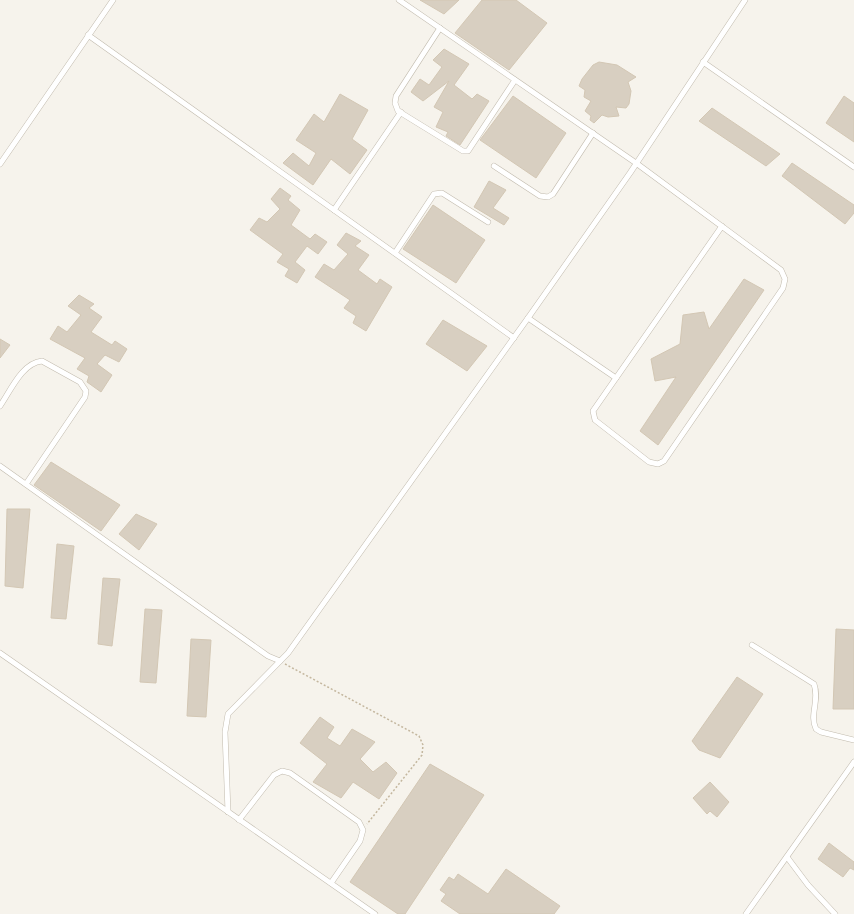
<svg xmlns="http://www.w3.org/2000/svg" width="854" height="914" viewBox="0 0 854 914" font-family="Montserrat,sans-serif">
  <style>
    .building { fill: #d8cfc1; stroke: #d3c7b4 }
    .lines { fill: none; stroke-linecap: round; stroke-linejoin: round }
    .lane-casing { stroke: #c2bbae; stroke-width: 6 }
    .path { stroke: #c4b79f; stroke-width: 1.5; stroke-dasharray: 2 2; stroke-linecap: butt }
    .lane { stroke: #fff; stroke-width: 5 }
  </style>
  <rect width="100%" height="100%" fill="#f6f3ec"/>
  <g class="building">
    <path d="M420,0H459L444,14Z"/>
    <path d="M482,0H516L547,23L509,70L455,33Z"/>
    <path d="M444,49L469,64L454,85L472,99L477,94L489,101L460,145L446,136L448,132L436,127L443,112L434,107L449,81L423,101L411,92L420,79L429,85L442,67L433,60Z"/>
    <path d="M599,62L617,65L636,77L628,82L631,91L629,104L626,108L616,107L619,116L608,117L602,115L594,123L590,120L591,116L585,111L591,101L584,97L585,90L579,86L582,79L593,65Z"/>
    <path d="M340,94L368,110L352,139L367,150L350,174L331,159L313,185L283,163L293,153L309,166L316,153L296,140L314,114L324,122Z"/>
    <path d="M513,96L566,133L536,178L480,140Z"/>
    <path d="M844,96L854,103V142L826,123Z"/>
    <path d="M712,108L780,154L766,166L699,121Z"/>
    <path d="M792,163L854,205V213L845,224L782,176Z"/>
    <path d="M489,181L506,190L493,208L509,218L504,225L474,207Z"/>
    <path d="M280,188L291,196L288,200L300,210L291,225L310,239L315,234L327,242L318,254L307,246L295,262L305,270L297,283L285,276L289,269L277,262L283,254L250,230L259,218L267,222L280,209L271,199Z"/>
    <path d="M433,205L485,240L456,283L403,249Z"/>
    <path d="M346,233L361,241L355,246L369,255L358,270L377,284L380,279L392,287L366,331L353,323L356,316L344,308L350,300L315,277L324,264L334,270L348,254L337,245Z"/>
    <path d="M744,279L764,290L658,445L640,431L676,377L655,381L651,359L680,344L683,315L704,312L709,329Z"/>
    <path d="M79,295L94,304L89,308L102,317L91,332L112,345L115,341L127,349L119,362L105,355L97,364L112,375L101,392L87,382L89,376L77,369L85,358L50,339L58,326L67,332L81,315L68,306Z"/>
    <path d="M443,320L487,346L467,371L426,344Z"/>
    <path d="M0,339L10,345L0,358Z"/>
    <path d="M51,462L120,505L101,531L34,485Z"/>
    <path d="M7,509H30L23,588L5,586Z"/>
    <path d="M136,514L157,524L139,550L119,534Z"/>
    <path d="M57,544L74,546L66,619L51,618Z"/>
    <path d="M103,578L120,579L112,646L98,644Z"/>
    <path d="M145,609L162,610L156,683L140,682Z"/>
    <path d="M836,629L854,630V709H833Z"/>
    <path d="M191,639L211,640L206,717L187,716Z"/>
    <path d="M737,677L763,694L720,758L699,750L692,741Z"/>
    <path d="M320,717L334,727L327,738L340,746L352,729L375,742L360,759L373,772L386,762L397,773L379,799L353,782L341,798L313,782L327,764L300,743Z"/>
    <path d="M430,764L484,795L405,914H398L350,882Z"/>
    <path d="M710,782L729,802L717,817L710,811L707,814L693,798Z"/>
    <path d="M829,843L854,862V870L850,868L843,877L818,859Z"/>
    <path d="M506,869L560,906L554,914H460L441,901L446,894L440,890L449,877L454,880L458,874L488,894Z"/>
  </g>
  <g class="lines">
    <g class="lane-casing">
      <g id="lane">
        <path d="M399,0L636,163L781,270L785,279L783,288L664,461L658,464L649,462L595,420L593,411L722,226"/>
        <path d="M440,28L396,96L395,103L398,111L463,151H468L515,80"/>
        <path d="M88,35L514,338"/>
        <path d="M703,62L854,167"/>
        <path d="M0,164L113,0"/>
        <path d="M494,166L540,196L548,197L553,194L593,133"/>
        <path d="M334,210L401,112"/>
        <path d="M395,253L434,194L442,193L488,222"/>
        <path d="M528,318L616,378"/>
        <path d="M0,406C11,390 22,363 42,361L80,382L86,391L85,397L26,484"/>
        <path d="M0,466L268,656L280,661"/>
        <path d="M752,645L814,684C820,700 809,715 816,729L821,732L854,740"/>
        <path d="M0,653L375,914"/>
        <path d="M228,812L225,732L228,714L288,653L528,318L630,173L745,0"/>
        <path d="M239,820L274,775L282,771L290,773L359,822L363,830L360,841L331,883"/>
        <path d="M787,857L808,885L835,914"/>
        <path d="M746,914L854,762"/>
      </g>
    </g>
    <path class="path" d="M285,664L419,736L423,745L422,755L367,824"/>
    <use href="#lane" class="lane"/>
  </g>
</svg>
